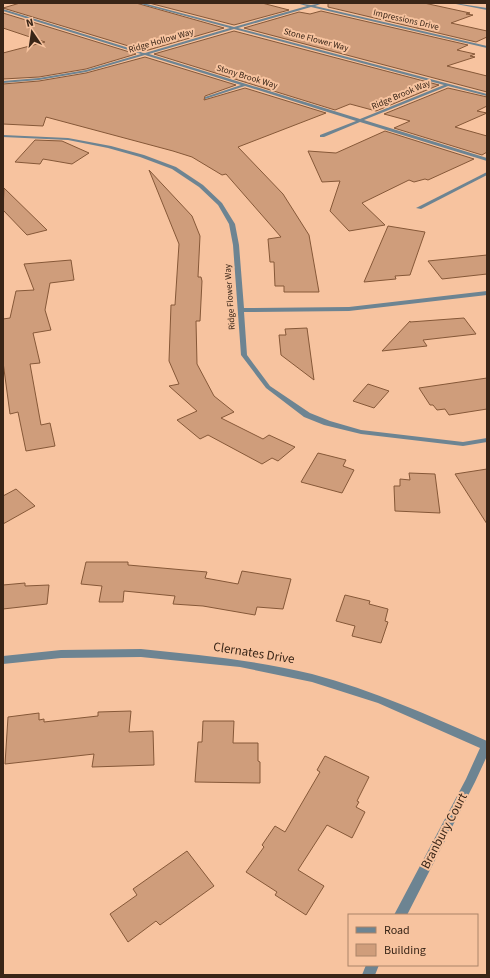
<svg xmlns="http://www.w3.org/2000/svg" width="490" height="978" viewBox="0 0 490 978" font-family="'Source Sans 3',sans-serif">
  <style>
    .building { fill: #cf9d7b; stroke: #865838 }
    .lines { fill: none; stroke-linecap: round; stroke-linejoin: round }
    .street { fill: #6d8492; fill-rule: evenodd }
    .labels { text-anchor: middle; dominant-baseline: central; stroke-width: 4; stroke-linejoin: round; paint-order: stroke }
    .far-street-label { font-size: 9px; fill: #392517; stroke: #f7c39f }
    .near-street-label { font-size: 13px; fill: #392517; stroke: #f7c39f }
  </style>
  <rect width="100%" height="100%" fill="#f7c39f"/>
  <g class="building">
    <path d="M20,3H136L224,28L145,51L3,8Z"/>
    <path d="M149,3H262L289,10L234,25Z"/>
    <path d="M328,3H424L470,13L466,14L473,15L451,23L487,31V37L476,42L328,7Z"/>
    <path d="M321,11L468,45L457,50L475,54L470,56L475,57L447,66L487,76V92L244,28L299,12L310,14Z"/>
    <path d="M3,13L136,54L86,69L39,77L3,79V53L45,42L3,28Z"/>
    <path d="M234,31L439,85L376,111L350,104L335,110L154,54Z"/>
    <path d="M145,57L236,85L205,96L204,100L245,88L326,113L238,147L283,194L309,235L319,292H284V286H275L274,262H270L268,239L281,237L226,174L222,175L192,157L173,151L46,117L43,126L3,124V84L39,81L86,73Z"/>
    <path d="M448,88L487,97V106L477,111L487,113L455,127L487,136V152L482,155L394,128L410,121L384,114Z"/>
    <path d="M385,131L474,159L428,180L425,179L414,182L409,180L362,203L385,225L349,231L330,211L340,181L322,182L308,151L336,153Z"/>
    <path d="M35,140L62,141L89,153L72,164L43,159L40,164L15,162Z"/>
    <path d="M149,170L192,216L200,236L198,277H201L202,281L200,321H196L197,364L214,396L234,412L221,418L263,439L269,435L295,447L278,461L272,458L262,464L208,435L200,439L177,420L197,411L169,386L179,384L169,361L171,305H175L179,244Z"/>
    <path d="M4,188L47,230L27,235L3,210Z"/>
    <path d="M388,226L425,232L410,275L395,276L396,279L364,282Z"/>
    <path d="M487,255V274L442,279L428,261Z"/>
    <path d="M71,260L74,280L50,283L45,310L51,330L33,333L40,363L30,364L41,425L50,423L55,446L26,451L18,412L10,414L3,362V319L10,318L16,291L34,290L24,264Z"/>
    <path d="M464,318L476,334L423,340L427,346L382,351L410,321V322Z"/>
    <path d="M307,328L314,380L281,355L279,335H286L285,329Z"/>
    <path d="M487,378V409L449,415L445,409L437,410L433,405H430L419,388Z"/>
    <path d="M368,384L389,391L374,408L353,401Z"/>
    <path d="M318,453L346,460L343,466L354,470L342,493L301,482Z"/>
    <path d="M487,469V524L455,474Z"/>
    <path d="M409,473L435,474L440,513L395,511L394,486H400V479L410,480Z"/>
    <path d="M16,489L35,506L3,524V496Z"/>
    <path d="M86,562H128V565L207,572L205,578L238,584L242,571L291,579L283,609L257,607L255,615L203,606L173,604L175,596L124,591L123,602H99L102,586L81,584Z"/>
    <path d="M25,583V586L49,585L47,604L3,609V585Z"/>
    <path d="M345,595L370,601L369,604L388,609L385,621L388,622L381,643L352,636L355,626L336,621Z"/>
    <path d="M131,711L129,732L153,731L154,765L92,767L94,754L5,764L8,717L39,713V720L44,719V722L98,716V712Z"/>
    <path d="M203,721H234L233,743H258V761L260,762V783L195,782L198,742H202Z"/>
    <path d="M325,756L369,777L357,801L359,802L356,807L365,812L352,838L327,825L298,870L324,886L306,915L275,895L277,892L246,872L264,847L262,845L275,826L285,832L320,772L317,770Z"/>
    <path d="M187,851L214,886L160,925L156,921L128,942L110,914L137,895L133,889Z"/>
  </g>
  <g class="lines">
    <g class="street">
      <path d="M137,3H143L234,27L307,6L296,3L311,5L323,3L315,6L487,46V48L311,7L238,28L487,94V96L448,86L364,120L487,158V161L360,122L324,137H320V135L356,121L245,86L205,99V97L241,85L145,55L86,72L39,80L3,83V81L39,78L86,70L141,54L3,11V9L145,53L230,28ZM234,29L444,85L360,119L149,54Z"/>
      <path d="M454,3L487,8V10L456,4Z"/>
      <path d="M3,135L68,138L111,146L144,155L176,167L203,185L222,203L235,224L239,245L244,308L349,307L487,291V295L349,311L244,312L247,355L270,386L310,413L330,421L361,430L463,442L487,438V442L463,446L361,434L324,425L304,417L266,388L241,355L233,245L229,224L218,205L199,187L172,169L140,157L108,148L68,140L3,137Z"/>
      <path d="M487,172V175L421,209L416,208Z"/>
      <path d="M141,649C198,655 256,660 312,674C373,690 430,716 487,741V756L475,782L407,915H394L466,779L480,748L378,703L312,682L240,667L141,657L61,658L3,664V656L61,650Z"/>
      <path d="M366,965H379L375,975H362Z"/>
    </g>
  </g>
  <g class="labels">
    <g class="far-street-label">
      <text transform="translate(406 20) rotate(13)">Impressions Drive</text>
      <text transform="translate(316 40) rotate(15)">Stone Flower Way</text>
      <text transform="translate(161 41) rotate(-16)">Ridge Hollow Way</text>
      <text transform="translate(247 77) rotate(17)">Stony Brook Way</text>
      <text transform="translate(401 95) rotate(-23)">Ridge Brook Way</text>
      <text transform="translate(230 297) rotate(-94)">Ridge Flower Way</text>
    </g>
    <g class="near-street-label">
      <text transform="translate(254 653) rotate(9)">Clernates Drive</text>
      <text transform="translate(444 831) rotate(-62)">Branbury Court</text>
    </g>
  </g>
  <rect width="490" height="978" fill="none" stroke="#392517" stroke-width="8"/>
  <rect x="348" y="914" width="130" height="52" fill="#f7c39f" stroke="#ab8469"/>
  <rect x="356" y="927" width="20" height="6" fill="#6d8492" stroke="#ab8469"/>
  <text x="384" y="934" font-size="12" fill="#392517">Road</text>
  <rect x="356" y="944" width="20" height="12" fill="#cf9d7b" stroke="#ab8469"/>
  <text x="384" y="954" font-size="12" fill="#392517">Building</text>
  <g transform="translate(32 32) rotate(347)" stroke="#f7c39f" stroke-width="3" paint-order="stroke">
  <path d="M0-3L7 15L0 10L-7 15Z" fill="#392517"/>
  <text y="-6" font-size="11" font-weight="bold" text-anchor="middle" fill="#392517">N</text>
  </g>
</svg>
